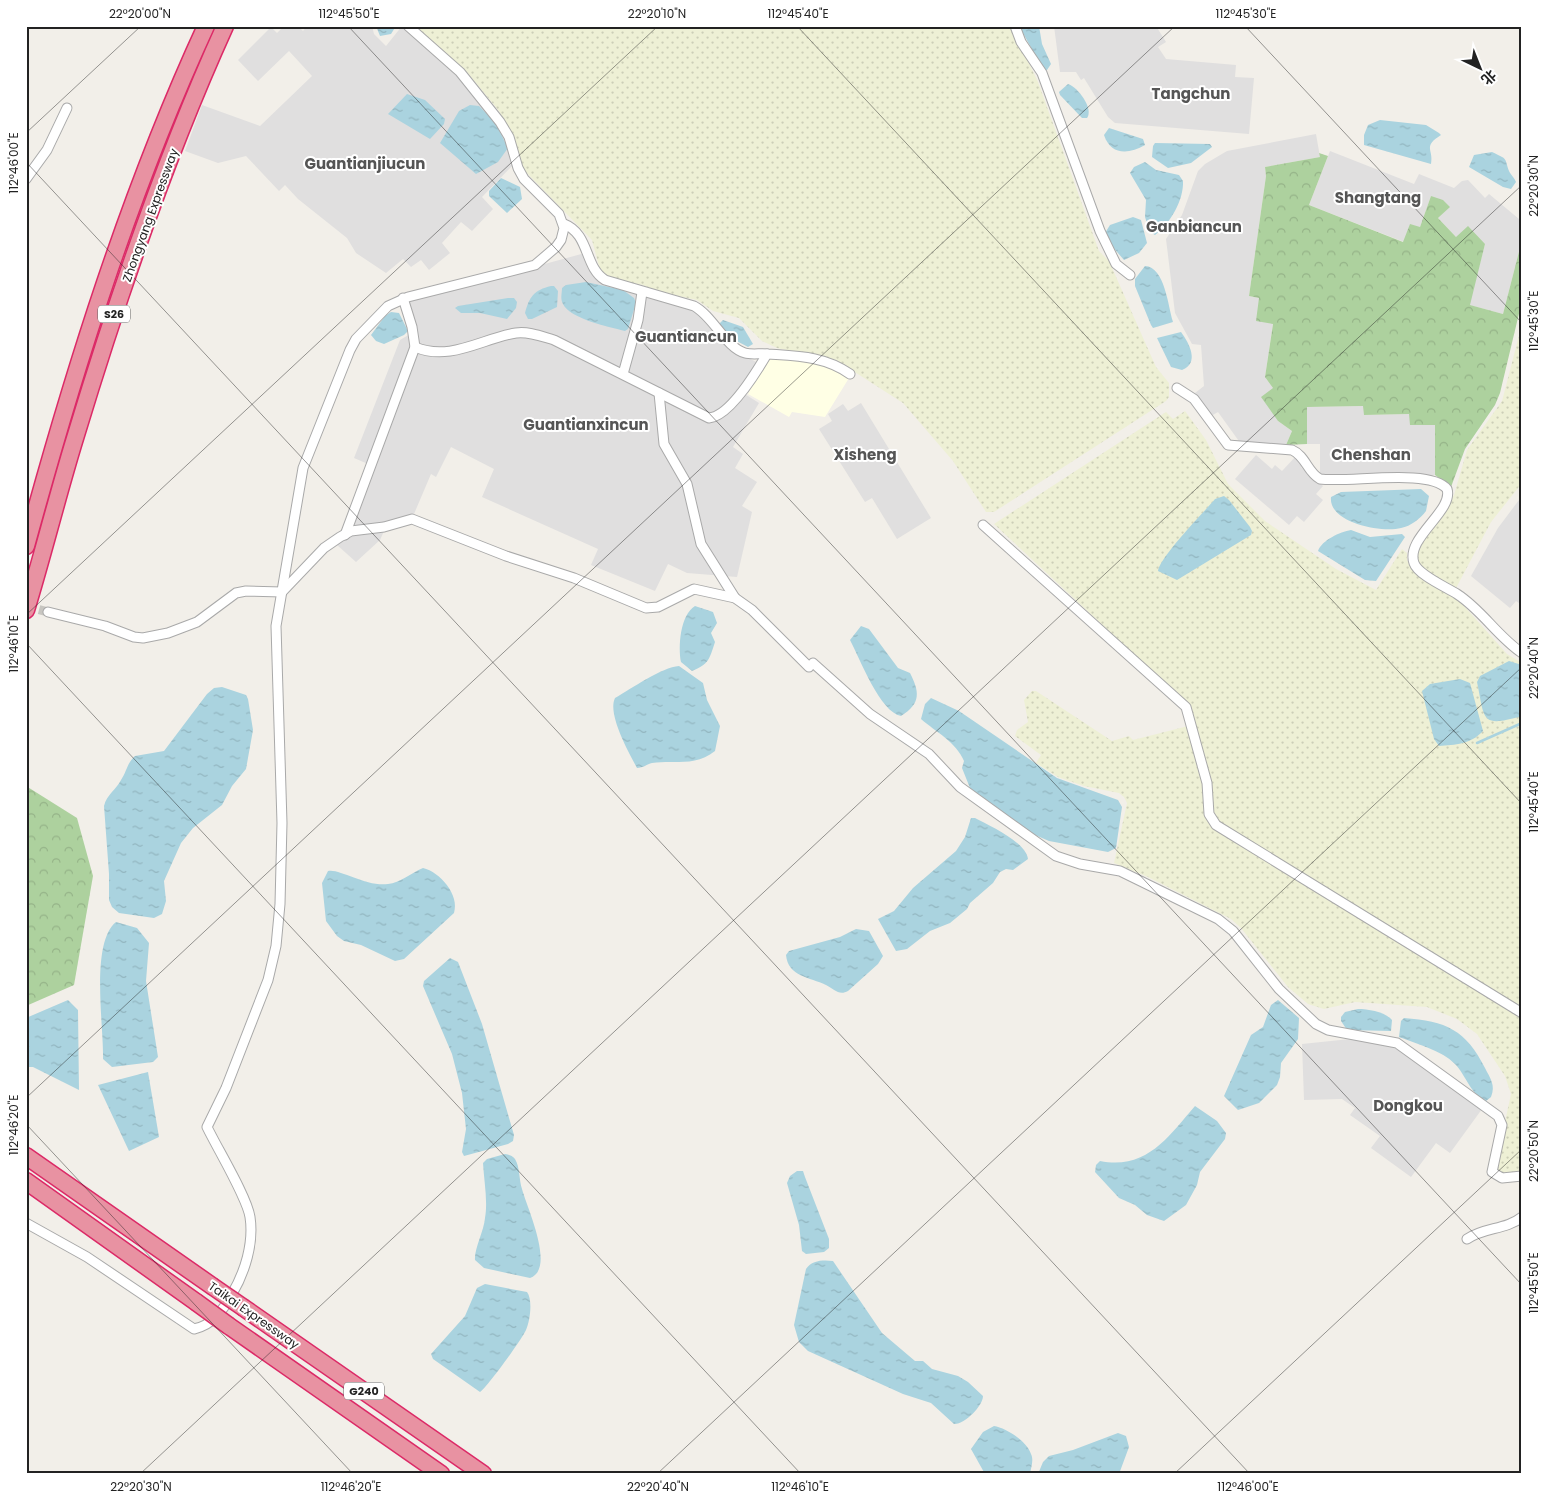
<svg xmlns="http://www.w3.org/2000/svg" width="1548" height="1500" viewBox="0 0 1548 1500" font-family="Poppins,'Noto Sans SC',sans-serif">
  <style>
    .residential { fill: #e0dfdf }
    .education { fill: #ffffe5 }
    .farmland { fill: url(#farmland-dots) }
    .forest { fill: url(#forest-crowns) }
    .water { fill: url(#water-ripples) }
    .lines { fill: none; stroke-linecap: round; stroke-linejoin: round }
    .stream { stroke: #aad3df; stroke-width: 2.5 }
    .street-tunnel { stroke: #c8c6c1; stroke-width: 9; stroke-dasharray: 9 4.5; stroke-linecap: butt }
    .street-casing { stroke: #a9a9a9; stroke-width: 11 }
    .highway-casing { stroke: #dc2a67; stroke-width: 19 }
    .street { stroke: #fff; stroke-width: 9 }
    .highway { stroke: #e892a2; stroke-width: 16 }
    .highway-bridge-casing { stroke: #dc2a67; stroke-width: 19; stroke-linecap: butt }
    .highway-bridge { stroke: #e892a2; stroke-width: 16 }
    .ticks { fill: none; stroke: #222; stroke-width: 1; stroke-opacity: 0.45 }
    .labels { text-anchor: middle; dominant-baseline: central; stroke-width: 4; stroke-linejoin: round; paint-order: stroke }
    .shield { fill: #fff; stroke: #646464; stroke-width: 1 }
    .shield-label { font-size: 11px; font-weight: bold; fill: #222 }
    .street-label { font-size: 12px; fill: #222; stroke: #fff }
    .quarter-label { font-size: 15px; font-weight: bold; fill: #555; stroke: #fff }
    .neatline { fill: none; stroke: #222; stroke-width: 2 }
    .ticks-label { font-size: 12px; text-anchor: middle; fill: #222 }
  </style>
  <defs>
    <pattern id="farmland-dots" width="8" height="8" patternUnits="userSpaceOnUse" patternTransform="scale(1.25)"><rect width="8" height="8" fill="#eef0d5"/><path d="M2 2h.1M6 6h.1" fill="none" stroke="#ccceb7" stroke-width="1.8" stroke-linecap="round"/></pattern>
    <pattern id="forest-crowns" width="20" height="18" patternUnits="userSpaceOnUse" patternTransform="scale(1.25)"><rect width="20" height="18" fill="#add19e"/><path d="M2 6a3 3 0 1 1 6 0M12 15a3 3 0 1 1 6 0" fill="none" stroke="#95b388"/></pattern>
    <pattern id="water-ripples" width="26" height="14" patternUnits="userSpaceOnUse" patternTransform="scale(1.25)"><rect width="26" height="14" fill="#aad3df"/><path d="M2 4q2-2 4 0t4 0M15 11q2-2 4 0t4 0" fill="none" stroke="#92b5bf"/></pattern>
  </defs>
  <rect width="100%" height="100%" fill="#f2efe9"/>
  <g class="residential">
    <path d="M284,26H298L303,31L307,26H372L374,34L386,46L402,26H405L457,73L500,125L508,143L512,166L482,197L493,209L472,231L461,222L442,243L450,253L429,270L421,260L411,267L403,259L386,273L356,253L347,238L298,199L285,185L279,191L246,156L218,163L185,151L202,105L260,126L312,76L289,51L258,81L238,60L271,27L277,33Z"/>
    <path d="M1054,26H1156L1166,42L1158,47L1166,59L1236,65L1235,77L1254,78L1249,134L1115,123L1108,117L1084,78L1081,80L1076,72H1060Z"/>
    <path d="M1316,134L1320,157L1265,167L1266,176L1249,296L1259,298L1273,323L1265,377L1273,388L1278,421L1292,431L1286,445L1241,444L1218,412L1211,416L1195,393L1204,386L1201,345L1192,344L1175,313L1166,239L1182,215L1198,171L1205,164L1227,151Z"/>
    <path d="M1330,151L1414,184L1419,174L1454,188L1462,181L1468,180L1485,198L1489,194L1519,219L1522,240L1503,314L1469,305L1485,244L1456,237L1438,218L1449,207L1431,196L1420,227L1404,242L1309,205Z"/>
    <path d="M585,253L594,277L604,284L646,297L683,305L705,316L725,345L758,363L740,391L759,403L733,447L743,454L735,468L757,482L742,506L752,512L737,577L687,573L668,564L655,591L591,565L598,549L482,497L494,469L451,447L436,477L431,474L414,514L388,522L380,540L356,562L337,545L368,464L354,458L400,340L417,330L406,302Z"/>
    <path d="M861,403L931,518L897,539L872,498L865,502L819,429L832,421L828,414L843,404L848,411Z"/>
    <path d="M1364,406V415L1409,414L1435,424V475L1320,477V444H1307V407Z"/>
    <path d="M1256,455L1272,469L1275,465L1282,471L1297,455L1305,462L1301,467L1323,486L1316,494L1323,500L1304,522L1297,516L1289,525L1235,479Z"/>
    <path d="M1522,496V605L1516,601L1510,608L1471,576L1498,528Z"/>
    <path d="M1350,1039L1394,1044L1482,1109L1450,1153L1436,1143L1411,1177L1371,1148L1380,1136L1350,1115L1355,1108L1342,1099L1304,1100L1302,1044Z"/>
  </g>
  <path class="education" d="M769,356L813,359L849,378L825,417L792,412L789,417L748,394Z"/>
  <g class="farmland">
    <path d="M415,26H1011L1038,82L1099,251L1109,261L1156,367L1169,383V397L1166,401L994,512H986L953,461L903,403L836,360L777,348L762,341L739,318L713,311L697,300L655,291L643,285L616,280L604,274L600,270L592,240L524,170L511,133L499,111L466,71Z"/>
    <path d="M1522,324V483L1491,522L1455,590L1422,568L1418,561L1417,552L1454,495L1467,450L1502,401Z"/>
    <path d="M1185,411L1206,440L1228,484L1265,521L1336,569L1376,590L1402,549L1407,553V560L1413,571L1456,597L1507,654L1522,663V1173L1504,1175L1495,1168L1511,1094L1505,1076L1477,1034L1457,1019L1427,1007L1355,1002L1324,1009L1308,1004L1288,987L1241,928L1231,919L1148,877L1114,863L1127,803L1124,797L1119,793L1084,786L1058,777L1036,763L1041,755L1015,736L1017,730L1028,722L1024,700L1032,691H1036L1112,741L1129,736L1133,740L1196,724L1192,709L1170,688L994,524L1166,412L1173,419Z"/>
  </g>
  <g class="forest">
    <path d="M1319,153L1328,156L1309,205L1403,242L1410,224L1420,227L1431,196L1443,200L1450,207L1438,218L1456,237L1468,226L1485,244L1470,305L1503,314L1522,240V301L1500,393L1495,405L1465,449L1451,487L1435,475V425H1410L1409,414L1364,415L1363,406L1307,407V444L1286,445L1292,431L1278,421L1261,397L1273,388L1265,377L1273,324L1256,321L1259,298L1249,296L1266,176L1265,167L1320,157Z"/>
    <path d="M26,786L77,818L93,876L74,985L26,1006Z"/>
  </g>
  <g class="water">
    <path d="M376,26H396L391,34L380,36Z"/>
    <path d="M1019,26H1039L1042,44L1051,64L1047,70L1044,71Z"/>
    <path d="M1068,84C1078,87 1094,109 1087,118H1082L1060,95L1059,92Z"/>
    <path d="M407,94L425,100L445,119L444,124L430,139L388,114Z"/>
    <path d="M470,105L479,106L495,122L508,148L498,162L476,174L440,143L459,111Z"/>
    <path d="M1380,120L1426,125L1439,133L1441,135C1422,147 1434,149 1431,164L1364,145V135L1368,125Z"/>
    <path d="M1109,128L1143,139L1145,145C1129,154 1111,156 1104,135Z"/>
    <path d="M1155,143L1210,144L1212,147L1191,163L1168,168L1152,157L1153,146Z"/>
    <path d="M1492,152C1508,160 1504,156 1509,171C1511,175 1514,177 1516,182L1511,189L1503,187L1469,167L1474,155Z"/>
    <path d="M1145,162L1156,170L1179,175L1183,181C1184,200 1170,224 1155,235L1150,232L1145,217L1146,200L1130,173L1134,167Z"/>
    <path d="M501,178L520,187L522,199L507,213L489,196V191Z"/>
    <path d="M1133,217L1141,220L1147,243L1139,253L1124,260L1110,244L1105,233L1110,225Z"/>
    <path d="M1145,266C1165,267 1168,306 1173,322L1153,328L1151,325L1135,286V279Z"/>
    <path d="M586,282L623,290L634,298L636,303L628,329L625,331C610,327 570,319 563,304C560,299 562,293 562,288L566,285Z"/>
    <path d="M551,286H554L558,291L557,307L532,319H528L525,313C529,297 534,290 551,286Z"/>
    <path d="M508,298H514L517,302L516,308L507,319L480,313H461L455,308L458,306Z"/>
    <path d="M391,312L399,313L408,331L404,335L384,344L376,341L371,335L385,316Z"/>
    <path d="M723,320L743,327L753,344L748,347L731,338L719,324Z"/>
    <path d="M1181,332C1189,343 1200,363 1182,370L1171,367L1157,338Z"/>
    <path d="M1421,489L1429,496L1426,511C1420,519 1411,526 1401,528C1382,533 1328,523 1331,497L1341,492Z"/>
    <path d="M1224,496L1229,500L1250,527L1252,531L1251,535L1177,580L1158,571C1159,558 1204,512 1215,499Z"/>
    <path d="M1351,530L1370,537L1402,534L1405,537L1376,581L1365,580L1318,551C1322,540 1340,532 1351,530Z"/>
    <path d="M695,606L713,612L717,623L711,633L715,642C709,660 709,664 692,671L681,662C678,647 680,615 695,606Z"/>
    <path d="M861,626L869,629L898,668L910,673C919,691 922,703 901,716C880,712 860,659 850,640Z"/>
    <path d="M1509,661L1522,665V716C1480,728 1485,720 1477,682L1480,676Z"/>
    <path d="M679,666L703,683L707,700L720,726L715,751C695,767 674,760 652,763C647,764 643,768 637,768C629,753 607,714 615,698C631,689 662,667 679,666Z"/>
    <path d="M1460,679L1470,683L1483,731C1471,744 1455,745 1439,746L1434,739L1422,691L1430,684Z"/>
    <path d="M222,687L246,695L248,699L253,730L246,769L232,786L222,805L193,828L181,843L164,881L166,901L162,914L154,918L119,913L112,907L109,900V874L104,806C107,794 116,790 121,780C127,771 127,763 135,756L164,751L207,694L214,688Z"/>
    <path d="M931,698L959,711L1057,778L1118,800L1122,807L1116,848L1108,852L1049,841L1035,835L970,788L962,768L964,761C956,742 936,732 921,719L925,704Z"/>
    <path d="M971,818H975C990,826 1026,842 1028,859L1013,870L1006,869L1000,872L993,883L970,903L967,909L950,923L930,931L907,949L896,951L878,919L894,911L913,888L956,851L965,837Z"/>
    <path d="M423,868C440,872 460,895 454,913L404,959L395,961L361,945L344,941L337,936L326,921L322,883L328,871C339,868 366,887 388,884C400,883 411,873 423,868Z"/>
    <path d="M116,922L137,928L149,943L146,981L158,1057L153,1062L112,1067L103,1059C104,1027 90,943 116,922Z"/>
    <path d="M856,929L869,931L883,956L878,964L848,991C839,996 834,989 826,985C810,977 788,977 786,955L789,951L840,937Z"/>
    <path d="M450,958L458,962L482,1024L514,1135L513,1141L508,1144L464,1156L462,1152L466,1129L462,1093L452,1054L423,986L424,981Z"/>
    <path d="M68,1000L78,1010L79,1090L33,1067H26V1018Z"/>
    <path d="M1278,1000L1299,1018L1298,1039L1281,1063L1280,1077L1277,1085L1259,1103L1238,1110L1224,1096L1251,1035L1263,1027L1271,1005Z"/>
    <path d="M1358,1009C1369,1009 1385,1012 1392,1020L1391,1031L1347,1030L1341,1021V1017L1345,1012Z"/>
    <path d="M1404,1018C1446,1021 1466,1030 1485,1068C1490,1078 1496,1085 1491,1097L1486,1101C1473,1098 1465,1074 1455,1064C1441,1050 1417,1044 1399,1037L1401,1021Z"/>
    <path d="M148,1072L159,1137L129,1151L98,1085Z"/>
    <path d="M1195,1106L1217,1121L1226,1133L1225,1139L1200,1172L1197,1185L1186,1205L1164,1221L1147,1215L1135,1205L1119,1198L1095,1172L1096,1165L1100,1161C1147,1170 1168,1137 1195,1106Z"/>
    <path d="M505,1154C509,1155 512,1155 515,1159C520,1167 519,1180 522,1189C527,1208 556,1269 530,1278L484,1268L475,1260C474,1249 484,1231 485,1218C488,1201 484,1181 483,1163L487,1159Z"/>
    <path d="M797,1171H803L805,1177L829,1239V1248L824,1252L806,1254L802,1251L799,1225L787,1183L790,1176Z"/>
    <path d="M833,1261L882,1333L915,1361H923L932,1369L958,1376L968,1382L983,1396C983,1406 964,1425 954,1424L931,1403L903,1394L808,1351L799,1342L794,1325L806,1269C812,1260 823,1260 833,1261Z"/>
    <path d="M485,1284L527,1292C533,1300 530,1321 526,1330C522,1339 486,1389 480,1392L433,1359L431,1354L465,1316L477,1288Z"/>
    <path d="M994,1426C1006,1428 1027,1441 1031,1454C1034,1460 1031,1467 1030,1474H985L971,1449L983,1432Z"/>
    <path d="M1118,1433L1126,1436L1129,1447L1119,1474H1038L1043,1462L1049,1456L1073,1450Z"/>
  </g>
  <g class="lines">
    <path class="stream" d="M1477,743L1522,723"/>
    <path class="street-tunnel" d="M26,606L48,612"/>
    <g class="street-casing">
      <g id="street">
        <path d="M1015,26L1021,42L1042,73L1100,231L1116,264L1130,275"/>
        <path d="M26,179L47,150L67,108"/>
        <path d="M564,224C590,234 584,267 605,280L694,306C713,316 726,348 745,353C752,355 761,353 768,354C797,356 825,356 850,374"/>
        <path d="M415,347C450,362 483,338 516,333C529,331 543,337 554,340L709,418C730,416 757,371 767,354"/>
        <path d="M623,374L638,320L642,292"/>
        <path d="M1177,388L1194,399L1228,445L1292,450C1306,456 1307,472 1320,479C1349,483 1430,468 1447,489C1454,511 1405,538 1414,563C1418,575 1446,587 1457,594C1482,610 1497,636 1522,653"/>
        <path d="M659,393L664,444L687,484L701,544L735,598"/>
        <path d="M983,525L1186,707L1207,783L1209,814L1216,825L1522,1013"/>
        <path d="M345,535L415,347L412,327L403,298"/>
        <path d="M48,612L105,626L134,637L143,638L168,633L197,622L236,593L246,591L282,592L324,548L340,537L351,531L384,527L412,519L506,556L574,578L646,608L658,607L694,589L735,598L752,610L809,667"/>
        <path d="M813,663L870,714L929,754L960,787L1056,856L1080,864L1120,871L1218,919L1233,931L1279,989L1316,1024L1328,1030L1397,1043L1498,1116L1502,1125L1492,1172L1502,1178L1522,1176"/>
        <path d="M26,1223L87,1257L194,1329C213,1325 223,1310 232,1294C245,1272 254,1243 250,1217C247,1197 217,1148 207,1127L226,1088L268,980L276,946L280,904L282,823L276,626L303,468L350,350L356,339L388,306L408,297L535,265L556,247L561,240L564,228L559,214L524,179L518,168L509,137L500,122L460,72L408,26"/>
        <path d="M1467,1239C1484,1227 1506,1230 1522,1217"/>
      </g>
    </g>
    <g class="highway-casing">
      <g id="highway">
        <path d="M26,546C74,370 129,193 206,26"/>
        <path d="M26,610C44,551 58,493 76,435C118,296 165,158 225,26"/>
        <path d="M26,1156L212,1286"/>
        <path d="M26,1181L196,1302"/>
        <path d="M244,1308L483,1474"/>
        <path d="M229,1326L441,1474"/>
      </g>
    </g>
    <use href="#street" class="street"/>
    <use href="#highway" class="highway"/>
    <g class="highway-bridge-casing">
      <g id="highway-bridge">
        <path d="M212,1286L244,1308"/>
        <path d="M196,1302L229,1326"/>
      </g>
    </g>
    <use href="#highway-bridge" class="highway-bridge"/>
  </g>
  <path class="ticks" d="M348,26L1522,1285M797,26L1522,804M1245,26L1522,323M26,133L141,26M26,162L1250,1474M26,615L658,26M26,643L801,1474M26,1098L1175,26M26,1124L353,1474M140,1474L1522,185M657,1474L1522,667M1174,1474L1522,1149"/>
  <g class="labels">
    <g class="shield">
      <rect x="98" y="305.5" width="32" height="17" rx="4"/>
      <rect x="344" y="1382.5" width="40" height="17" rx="4"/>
    </g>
    <g class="shield-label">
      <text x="114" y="314">S26</text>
      <text x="364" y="1391">G240</text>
    </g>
    <g class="street-label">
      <text transform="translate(150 215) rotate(-70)">Zhongyang Expressway</text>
      <text transform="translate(254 1315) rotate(35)">Taikai Expressway</text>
    </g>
    <g class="quarter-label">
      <text x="1191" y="93">Tangchun</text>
      <text x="365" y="163">Guantianjiucun</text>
      <text x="1378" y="197">Shangtang</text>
      <text x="1194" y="226">Ganbiancun</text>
      <text x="686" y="336">Guantiancun</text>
      <text x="586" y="424">Guantianxincun</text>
      <text x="865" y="454">Xisheng</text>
      <text x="1371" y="454">Chenshan</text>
      <text x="1408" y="1105">Dongkou</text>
    </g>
  </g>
  <rect width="1548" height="1500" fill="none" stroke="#ffffff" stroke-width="55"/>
  <g transform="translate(1480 68) rotate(137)" stroke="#ffffff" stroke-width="4" paint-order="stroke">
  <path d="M0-4L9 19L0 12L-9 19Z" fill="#222222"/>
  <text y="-8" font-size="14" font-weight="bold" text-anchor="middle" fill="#222222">北</text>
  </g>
  <rect x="28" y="28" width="1492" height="1444" class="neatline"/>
  <g class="ticks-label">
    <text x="140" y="18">22°20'00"N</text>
    <text x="349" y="18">112°45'50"E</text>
    <text x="657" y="18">22°20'10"N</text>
    <text x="798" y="18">112°45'40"E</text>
    <text x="1246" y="18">112°45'30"E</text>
    <text transform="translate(14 163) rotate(-90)" y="4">112°46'00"E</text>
    <text transform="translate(1534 186) rotate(-90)" y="4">22°20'30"N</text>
    <text transform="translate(1534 321) rotate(-90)" y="4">112°45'30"E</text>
    <text transform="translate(14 644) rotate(-90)" y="4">112°46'10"E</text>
    <text transform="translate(1534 668) rotate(-90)" y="4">22°20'40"N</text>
    <text transform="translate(1534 802) rotate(-90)" y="4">112°45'40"E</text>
    <text transform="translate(14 1125) rotate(-90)" y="4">112°46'20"E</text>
    <text transform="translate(1534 1151) rotate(-90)" y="4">22°20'50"N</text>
    <text transform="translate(1534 1283) rotate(-90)" y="4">112°45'50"E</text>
    <text x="141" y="1491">22°20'30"N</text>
    <text x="351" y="1491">112°46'20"E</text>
    <text x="658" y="1491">22°20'40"N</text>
    <text x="800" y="1491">112°46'10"E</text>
    <text x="1248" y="1491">112°46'00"E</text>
  </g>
</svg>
